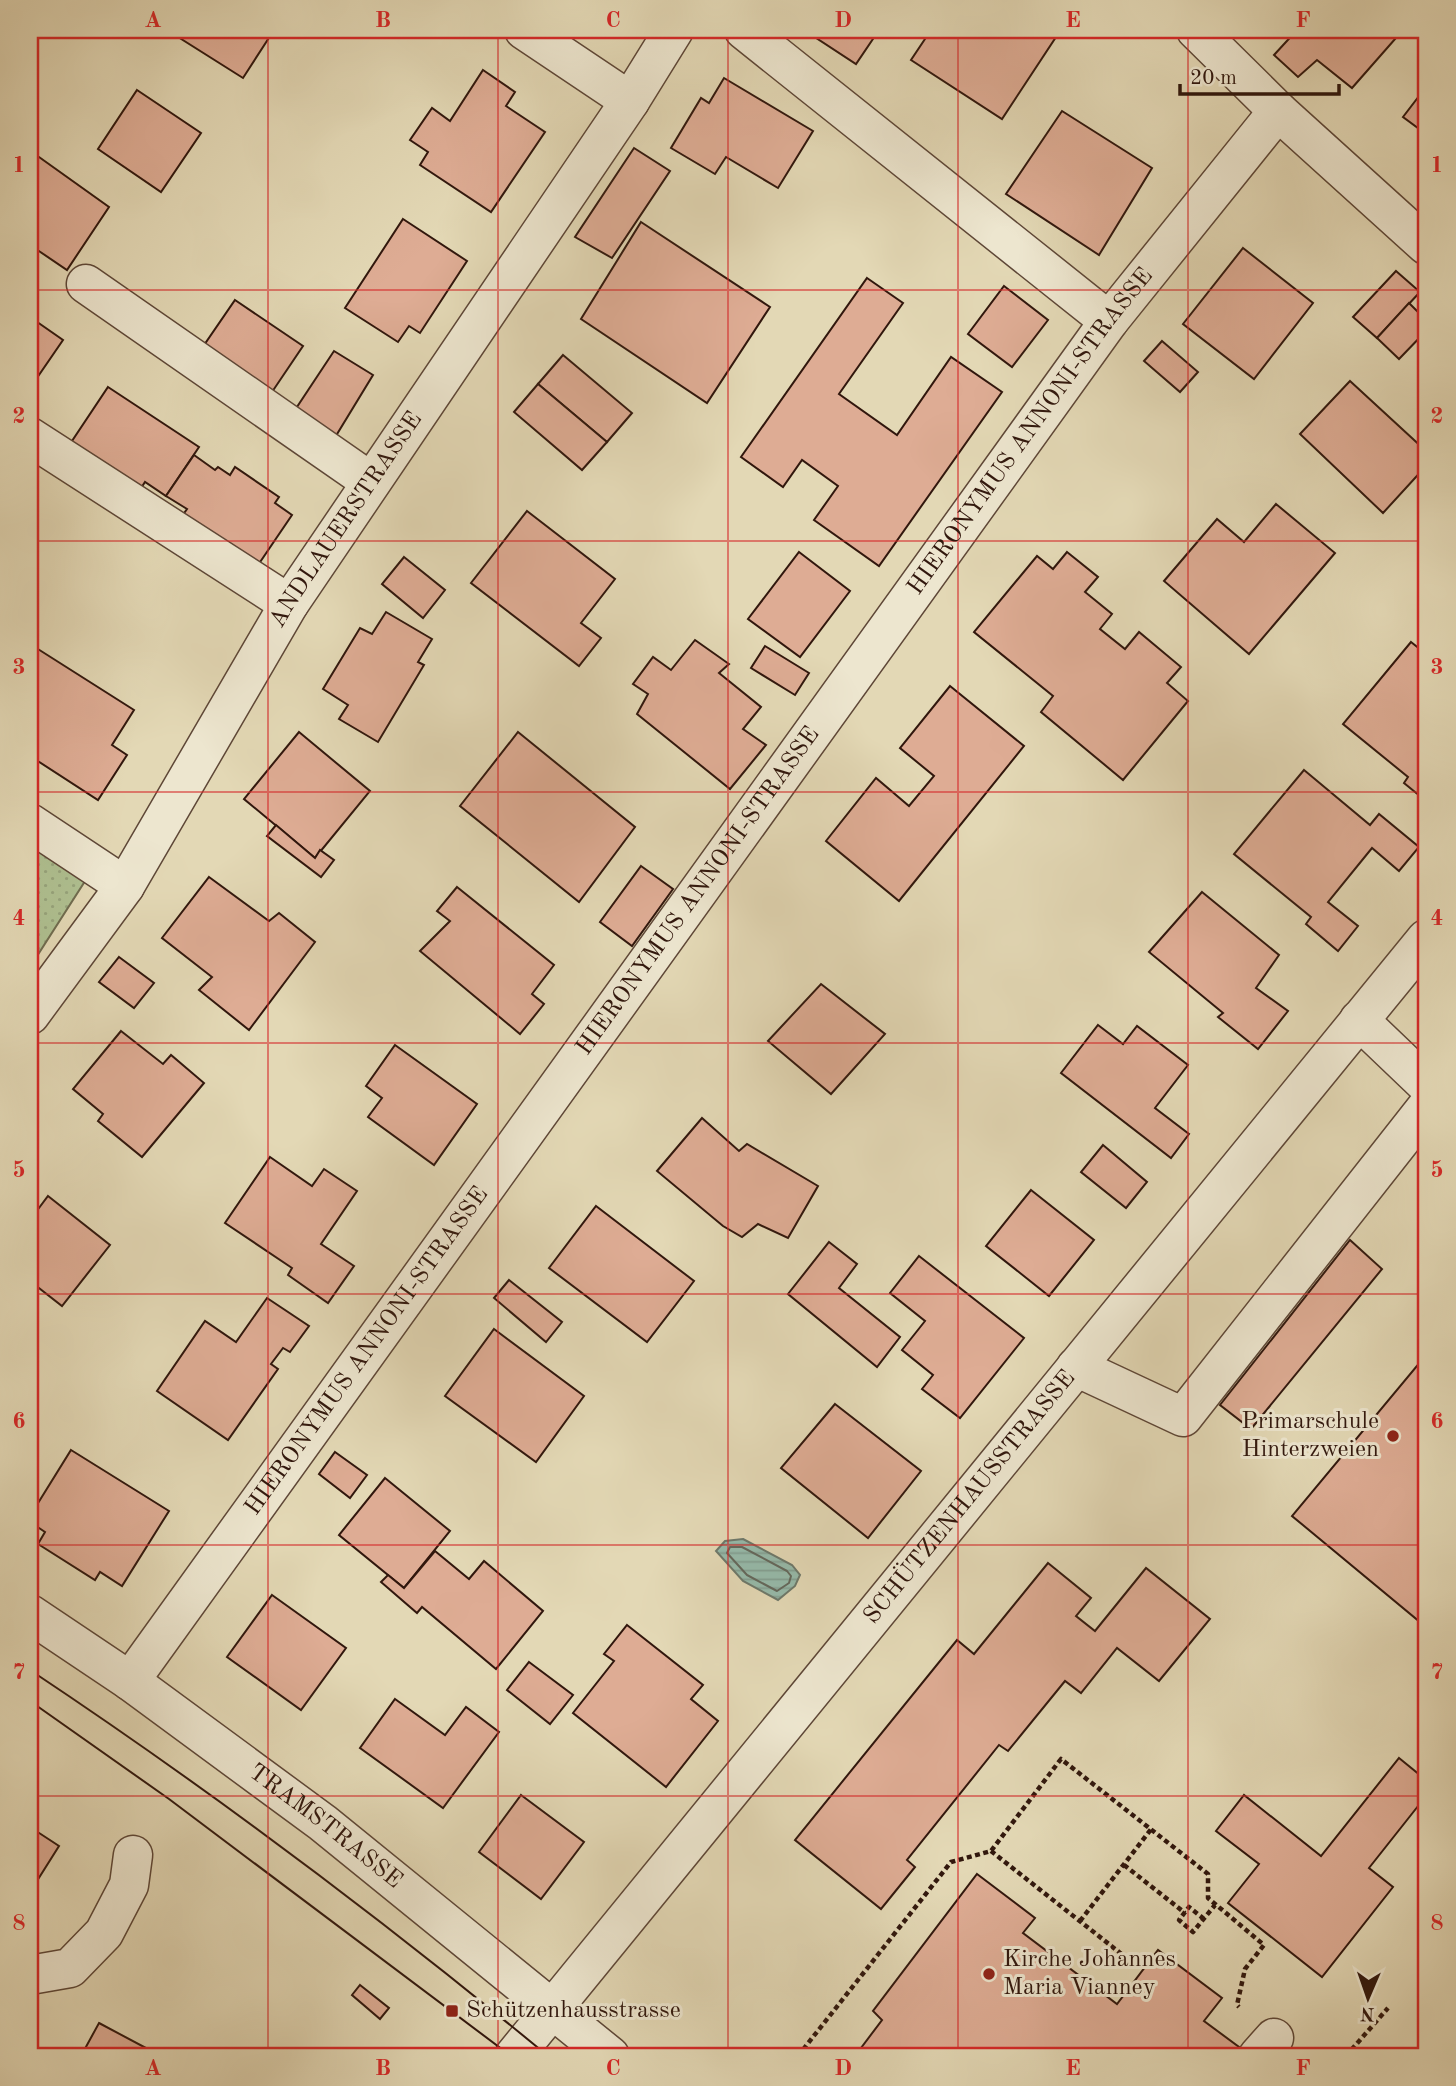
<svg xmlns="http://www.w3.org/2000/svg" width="1456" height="2086" viewBox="0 0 1456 2086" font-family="'Old Standard TT',serif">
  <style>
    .grass { fill: url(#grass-dots); stroke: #706c4f; stroke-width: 2 }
    .water { fill: url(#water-rules); stroke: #6e796b; stroke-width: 2 }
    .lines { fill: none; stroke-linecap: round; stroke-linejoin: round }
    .shore { stroke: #64685c; stroke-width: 2 }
    .building { fill: #deac94; stroke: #31170d; stroke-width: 2 }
    .minor-casing { stroke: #5e4737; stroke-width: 41 }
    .path { stroke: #31170d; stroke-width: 4.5; stroke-dasharray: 5 3.5; stroke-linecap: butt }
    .minor { stroke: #ede6cf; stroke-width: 38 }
    .tram { stroke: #31170d; stroke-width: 2 }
    .grid { fill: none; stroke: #d62828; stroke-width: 2; stroke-opacity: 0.55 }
    .poi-dot { fill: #8f2418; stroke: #ede6cf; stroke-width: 2.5 }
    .labels { text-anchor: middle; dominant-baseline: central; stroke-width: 6; stroke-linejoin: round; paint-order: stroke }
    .street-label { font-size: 24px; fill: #31170d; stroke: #ede6cf }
    .poi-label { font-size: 24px; fill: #31170d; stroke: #ede6cf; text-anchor: start }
    .neatline { fill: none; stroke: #d62828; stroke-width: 2.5 }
    .grid-label { font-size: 23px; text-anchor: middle; font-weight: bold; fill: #d62828 }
  </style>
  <defs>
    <pattern id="grass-dots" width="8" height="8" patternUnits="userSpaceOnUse" patternTransform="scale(1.75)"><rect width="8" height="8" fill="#afc091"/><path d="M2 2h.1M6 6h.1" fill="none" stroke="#97a47c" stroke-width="1.8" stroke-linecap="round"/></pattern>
    <pattern id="water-rules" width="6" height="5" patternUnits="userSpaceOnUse" patternTransform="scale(1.75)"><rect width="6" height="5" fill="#96baaa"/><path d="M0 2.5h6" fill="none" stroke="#829f91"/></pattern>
  </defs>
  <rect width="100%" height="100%" fill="#e3d8b5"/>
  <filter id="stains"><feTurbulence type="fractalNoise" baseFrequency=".00286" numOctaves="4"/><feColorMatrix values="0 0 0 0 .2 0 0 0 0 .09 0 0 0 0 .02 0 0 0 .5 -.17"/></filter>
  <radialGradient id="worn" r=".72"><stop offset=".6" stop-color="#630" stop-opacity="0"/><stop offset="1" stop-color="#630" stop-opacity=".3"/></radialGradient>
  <path class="grass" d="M30,841L87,878L30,967Z"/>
  <path class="water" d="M743,1539L792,1565L800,1575L795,1586L778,1600L743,1581L716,1551L725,1541Z"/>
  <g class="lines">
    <path class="shore" d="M730,1547H742L787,1571L791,1576L789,1583L777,1591L747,1575L727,1553Z"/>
  </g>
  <g class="building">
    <path d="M167,30H274L243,78Z"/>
    <path d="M804,30H879L856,64Z"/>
    <path d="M931,30H1045L1056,37L1002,119L911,60Z"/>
    <path d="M1297,30L1304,36L1309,30H1403L1352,88L1317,60L1298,77L1274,55Z"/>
    <path d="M483,70L515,92L506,106L545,132L491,212L420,165L428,152L410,140L432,108L450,121Z"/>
    <path d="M724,78L813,131L778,188L726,157L715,174L671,148L701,98L709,103Z"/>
    <path d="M1426,87V134L1403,117Z"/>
    <path d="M137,90L201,133L161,192L98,149Z"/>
    <path d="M1062,111L1152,168L1099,255L1006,194Z"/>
    <path d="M634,148L670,171L612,258L575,237Z"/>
    <path d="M32,152L109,207L67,270L30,245V156Z"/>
    <path d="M403,219L467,261L420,333L409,326L398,342L345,308Z"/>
    <path d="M641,222L770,307L707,403L581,319Z"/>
    <path d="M1243,248L1313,303L1254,379L1183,324Z"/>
    <path d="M1396,271L1420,292L1377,338L1353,317Z"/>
    <path d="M867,278L903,303L839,394L897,435L951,357L1002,392L879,566L814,520L838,486L802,460L783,487L741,457Z"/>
    <path d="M1004,286L1048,320L1012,367L968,334Z"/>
    <path d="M235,300L303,346L270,395L200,351Z"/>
    <path d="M1409,303L1426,320V331L1399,359L1377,338Z"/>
    <path d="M30,317L63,340L30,388Z"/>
    <path d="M1162,341L1198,372L1180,392L1144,361Z"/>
    <path d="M334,351L373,375L334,439L293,413Z"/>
    <path d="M563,355L632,413L607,442L538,384Z"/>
    <path d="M1350,381L1426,451V466L1383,513L1300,434Z"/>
    <path d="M538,384L607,442L582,470L514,412Z"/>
    <path d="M108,387L199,447L166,496L145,482L136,496L66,450Z"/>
    <path d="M194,455L215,470L218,467L230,475L235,467L279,497L275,503L292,515L252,574L177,523L187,509L166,496Z"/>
    <path d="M1276,504L1335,553L1249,654L1164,581L1217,519L1244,542Z"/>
    <path d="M527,511L615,579L581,623L601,638L579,666L471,583Z"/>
    <path d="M799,552L850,591L800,657L748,619Z"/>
    <path d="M1067,552L1098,577L1085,592L1112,614L1100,629L1125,649L1139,632L1181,667L1167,683L1188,701L1123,780L1041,712L1053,696L974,632L1037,556L1053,569Z"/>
    <path d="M404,557L445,590L423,618L382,584Z"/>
    <path d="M386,612L432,639L418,662L424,665L378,742L339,719L348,705L323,689L360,628L372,634Z"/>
    <path d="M695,640L729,664L719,673L761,707L743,729L766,745L730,789L637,714L648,694L633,684L653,657L671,670Z"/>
    <path d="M1411,642L1426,654V801L1404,783L1408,777L1343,724Z"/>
    <path d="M30,644L134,710L112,745L127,755L98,800L30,756Z"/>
    <path d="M765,646L809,673L795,695L751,668Z"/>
    <path d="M950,686L1024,746L899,901L826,841L876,778L909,806L934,776L900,748Z"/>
    <path d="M299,732L370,791L315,858L244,799Z"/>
    <path d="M518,732L635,827L579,902L460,806Z"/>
    <path d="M1304,770L1370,825L1379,814L1419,847L1399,871L1372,848L1328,902L1358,926L1338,951L1306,924L1311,917L1234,854Z"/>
    <path d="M276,825L315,858L320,850L334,860L321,877L267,836Z"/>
    <path d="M641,866L673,889L632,946L600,922Z"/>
    <path d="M209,877L269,921L279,913L315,942L249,1030L199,990L212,977L162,938Z"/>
    <path d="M457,887L554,965L532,994L544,1004L520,1034L420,951L450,921L437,911Z"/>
    <path d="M1202,892L1279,955L1256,988L1288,1011L1258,1049L1218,1017L1223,1013L1149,952Z"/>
    <path d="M119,957L154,983L134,1008L99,982Z"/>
    <path d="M821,984L885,1034L831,1094L768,1041Z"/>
    <path d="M1098,1025L1123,1044L1137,1026L1188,1065L1155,1108L1189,1134L1171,1158L1061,1073Z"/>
    <path d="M121,1031L163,1064L171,1055L204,1083L142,1157L98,1121L103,1114L73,1089Z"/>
    <path d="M395,1045L477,1104L434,1165L368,1117L382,1098L366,1086Z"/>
    <path d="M702,1118L739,1151L747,1144L818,1186L788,1238L758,1224L742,1237L723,1226L657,1171Z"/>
    <path d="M1103,1145L1147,1182L1126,1208L1081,1172Z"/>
    <path d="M270,1157L312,1186L324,1169L357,1191L321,1244L354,1266L328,1303L288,1275L292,1268L225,1223Z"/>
    <path d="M1031,1190L1094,1240L1049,1296L986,1246Z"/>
    <path d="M48,1196L110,1245L62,1306L30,1281V1220Z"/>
    <path d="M596,1206L694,1281L647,1342L549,1268Z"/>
    <path d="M1350,1240L1382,1269L1251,1429L1220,1405Z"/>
    <path d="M829,1242L857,1264L839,1288L900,1337L877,1367L788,1294Z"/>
    <path d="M919,1256L1024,1338L960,1418L922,1389L933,1375L902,1350L925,1321L890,1293Z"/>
    <path d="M509,1280L562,1322L546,1342L494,1298Z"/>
    <path d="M267,1298L309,1326L290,1352L283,1348L271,1364L278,1369L228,1440L157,1391L205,1321L236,1342Z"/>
    <path d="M494,1329L584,1396L536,1462L445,1396Z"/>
    <path d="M1426,1355V1627L1292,1516Z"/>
    <path d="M835,1404L921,1471L868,1538L781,1468Z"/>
    <path d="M71,1450L169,1511L122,1586L100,1572L95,1580L38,1544L45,1532L30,1522V1516Z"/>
    <path d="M335,1452L367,1475L350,1498L319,1474Z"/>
    <path d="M385,1478L450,1531L404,1588L339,1535Z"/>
    <path d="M435,1551L469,1579L484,1561L543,1611L496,1669L422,1607L417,1613L381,1582L388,1575L404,1588Z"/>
    <path d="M1048,1563L1091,1598L1076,1616L1095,1631L1146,1568L1210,1619L1159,1681L1117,1648L1081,1693L1065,1681L1008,1751L999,1745L907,1860L915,1867L881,1909L795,1840L957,1640L974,1654Z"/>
    <path d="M272,1595L346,1648L301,1710L227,1657Z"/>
    <path d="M627,1625L703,1685L691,1699L718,1721L666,1787L573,1713L614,1661L604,1654Z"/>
    <path d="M529,1662L573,1695L550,1724L507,1690Z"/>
    <path d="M395,1699L445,1735L466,1707L499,1732L443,1808L360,1748Z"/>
    <path d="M1399,1758L1426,1780V1796L1369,1868L1393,1887L1322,1977L1228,1903L1259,1864L1216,1831L1244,1795L1321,1856Z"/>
    <path d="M521,1795L584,1842L541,1899L479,1852Z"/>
    <path d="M30,1827L59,1846L30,1892Z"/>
    <path d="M977,1874L1035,1918L1023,1933L1117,2004L1158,1950L1222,1998L1204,2021L1239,2047L1232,2056H855L882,2020L873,2011Z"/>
    <path d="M360,1985L389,2008L380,2019L352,1995Z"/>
    <path d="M99,2023L161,2056H81Z"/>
  </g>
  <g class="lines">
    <g class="minor-casing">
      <g id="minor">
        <path d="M524,30L630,101"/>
        <path d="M744,30L1109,321"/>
        <path d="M1196,30L1278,111L1426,245"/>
        <path d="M86,284L371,482"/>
        <path d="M30,437L289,604"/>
        <path d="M30,823L125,886"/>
        <path id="s1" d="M30,1015L125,886L289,604L630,101L674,30"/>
        <path d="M1359,1020L1426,1084"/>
        <path d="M1076,1367L1183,1417L1426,1108"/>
        <path id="s2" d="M30,1614L130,1681L323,1823L610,2056"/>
        <path id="s3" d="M130,1681L1109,321L1278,111"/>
        <path d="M30,1975L70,1968L104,1933L129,1885L133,1855"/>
        <path id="s4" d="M514,2056L1426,939"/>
        <path d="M1258,2056L1274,2038"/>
      </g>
    </g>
    <g class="path">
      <path d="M991,1851L1124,1956"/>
      <path d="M1124,1865L1185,1913"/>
      <path d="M1204,1919L1189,1907L1179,1920L1193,1932L1215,1905"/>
      <path d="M1080,1921L1152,1828"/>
      <path d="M798,2056L951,1862L991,1851L1061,1759L1208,1874V1898L1264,1945L1245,1969L1237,2005L1239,2007"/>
      <path d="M1346,2056L1388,2008"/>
    </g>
    <use href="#minor" class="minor"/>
    <g class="tram">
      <path d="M30,1670C209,1789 382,1919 548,2056"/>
      <path d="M30,1701L169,1799L511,2056"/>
    </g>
  </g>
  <path class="grid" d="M268,30V2056M498,30V2056M728,30V2056M958,30V2056M1188,30V2056M30,290H1426M30,541H1426M30,792H1426M30,1043H1426M30,1294H1426M30,1545H1426M30,1796H1426"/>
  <g class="poi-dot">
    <circle cx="1393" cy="1436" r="7"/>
    <circle cx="989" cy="1974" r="7"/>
    <rect x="445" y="2004" width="14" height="14" rx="3.5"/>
  </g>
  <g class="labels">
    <g class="street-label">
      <text stroke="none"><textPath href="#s3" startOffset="1540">HIERONYMUS ANNONI-STRASSE</textPath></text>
      <text stroke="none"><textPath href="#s1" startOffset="588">ANDLAUERSTRASSE</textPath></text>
      <text stroke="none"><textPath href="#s3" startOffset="973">HIERONYMUS ANNONI-STRASSE</textPath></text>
      <text stroke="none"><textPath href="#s3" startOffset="406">HIERONYMUS ANNONI-STRASSE</textPath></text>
      <text stroke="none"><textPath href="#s4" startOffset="721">SCHÜTZENHAUSSTRASSE</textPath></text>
      <text stroke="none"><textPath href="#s2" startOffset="364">TRAMSTRASSE</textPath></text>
    </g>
    <g class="poi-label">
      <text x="1379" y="1422" text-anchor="end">Primarschule<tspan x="1379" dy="28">Hinterzweien</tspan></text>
      <text x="1003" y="1960">Kirche Johannes<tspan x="1003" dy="28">Maria Vianney</tspan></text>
      <text x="466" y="2011">Schützenhausstrasse</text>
    </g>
  </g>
  <rect width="1456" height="2086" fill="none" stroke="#e3d8b5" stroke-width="77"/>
  <g transform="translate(1368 1998) rotate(182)" stroke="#ede6cf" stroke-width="5" paint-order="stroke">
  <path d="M0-5L12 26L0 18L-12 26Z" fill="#31170d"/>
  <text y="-10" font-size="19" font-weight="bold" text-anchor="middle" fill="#31170d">N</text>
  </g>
  <path d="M1180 84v10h159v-10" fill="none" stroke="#31170d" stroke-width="3.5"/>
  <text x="1190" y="84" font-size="21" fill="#31170d" stroke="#ede6cf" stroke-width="5" paint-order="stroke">20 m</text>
  <rect x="38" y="38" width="1380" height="2010" class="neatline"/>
  <g class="grid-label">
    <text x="153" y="27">A</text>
    <text x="383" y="27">B</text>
    <text x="613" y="27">C</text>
    <text x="843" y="27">D</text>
    <text x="1073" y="27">E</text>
    <text x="1303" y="27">F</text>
    <text x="19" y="172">1</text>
    <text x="1437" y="172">1</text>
    <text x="19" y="423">2</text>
    <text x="1437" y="423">2</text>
    <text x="19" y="674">3</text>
    <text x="1437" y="674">3</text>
    <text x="19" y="925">4</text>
    <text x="1437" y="925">4</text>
    <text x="19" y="1177">5</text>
    <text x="1437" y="1177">5</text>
    <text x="19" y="1428">6</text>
    <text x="1437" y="1428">6</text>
    <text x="19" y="1679">7</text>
    <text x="1437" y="1679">7</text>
    <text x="19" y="1930">8</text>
    <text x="1437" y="1930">8</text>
    <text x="153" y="2075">A</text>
    <text x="383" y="2075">B</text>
    <text x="613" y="2075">C</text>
    <text x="843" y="2075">D</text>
    <text x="1073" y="2075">E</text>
    <text x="1303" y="2075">F</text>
  </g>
  <rect width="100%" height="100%" filter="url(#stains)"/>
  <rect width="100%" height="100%" fill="url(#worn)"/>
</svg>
